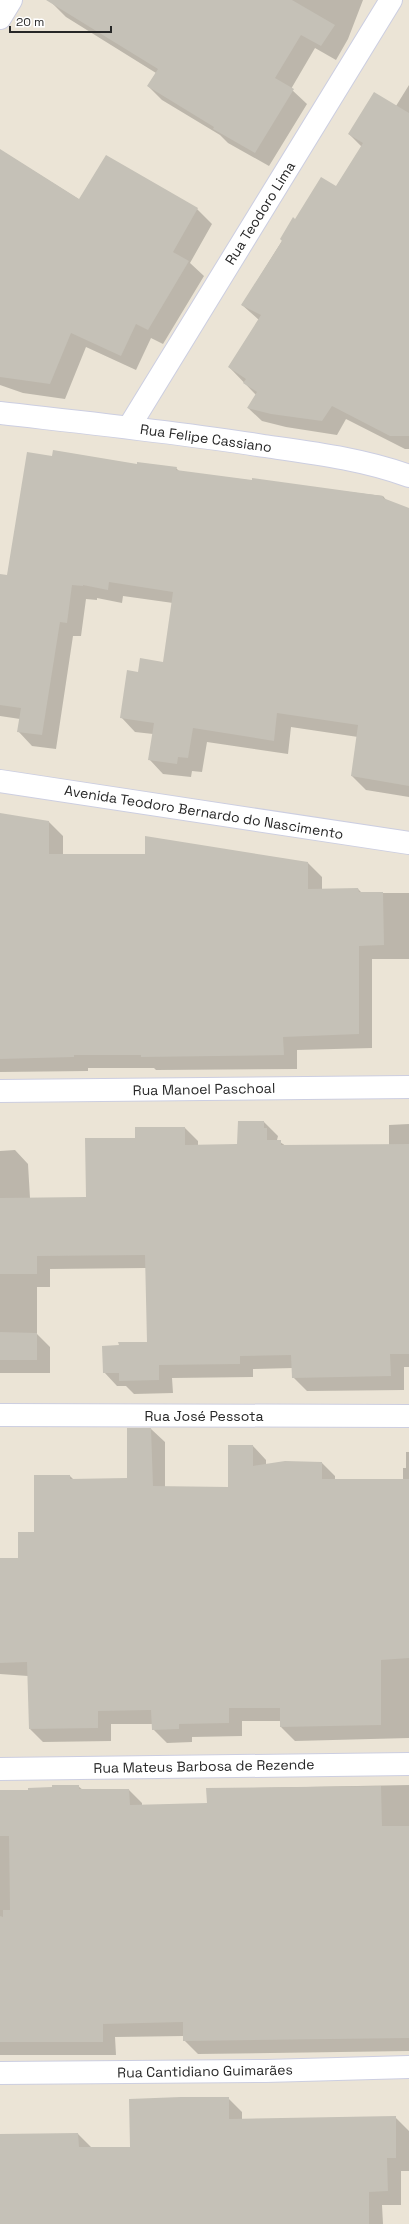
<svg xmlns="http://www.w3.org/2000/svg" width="409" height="2224" viewBox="0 0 409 2224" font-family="'Space Grotesk',sans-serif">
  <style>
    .shadow { fill: #0003 }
    .building { fill: #c5c1b7 }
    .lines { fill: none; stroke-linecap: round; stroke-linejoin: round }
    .street-casing { stroke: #cccee1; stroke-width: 24 }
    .secondary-casing { stroke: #cccee1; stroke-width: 24 }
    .street { stroke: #fff; stroke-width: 22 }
    .secondary { stroke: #fff; stroke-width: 22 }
    .labels { text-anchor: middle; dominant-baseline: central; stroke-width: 3.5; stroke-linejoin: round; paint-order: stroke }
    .street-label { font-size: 14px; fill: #272727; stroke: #fff }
  </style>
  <rect width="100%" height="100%" fill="#ebe4d6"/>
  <g class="shadow">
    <path d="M54,0H363L348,39L336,60L315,48L291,89L307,104L269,166L228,143L220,135L162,100L148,86L156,73L66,17L52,3Z"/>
    <path d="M409,85V449H405L346,419L337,435L286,427L262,421L248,408L256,395L229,367L259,320L242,305L295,220L336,187L362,147L349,134L396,106Z"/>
    <path d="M0,150L80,200L197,209L212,224L190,263L204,276L163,344L151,338L136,370L86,347L65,399L23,393L0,385Z"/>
    <path d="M53,457L176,468L180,472L383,496L387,501L409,510V797L366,790L352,776L358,737L291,727L288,754L207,742L202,772L192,771L191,777L163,774L149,759L153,734L135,732L121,717L139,673L164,663L173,603L123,596L122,603L97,598V600L86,599L81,636H73L56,749L32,746L18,731L20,719L0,716V575L8,576Z"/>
    <path d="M0,814L49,822L63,836V855L308,863L322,877V890L358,889L362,893H409V959H372V1048L297,1050V1069L156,1070L154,1068H88V1071L0,1072Z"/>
    <path d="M264,1122L278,1136L277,1140L286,1146H389V1125L409,1124V1367H404V1390L307,1391L293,1377V1368L253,1369V1377L172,1378L173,1393L134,1394L126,1386H117L104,1372L148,1343L146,1268L50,1269V1287H37V1334L50,1347V1373H0V1151L15,1150L28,1164L30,1198H88L136,1139L185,1128L198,1141V1146L238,1145Z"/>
    <path d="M128,1429H151L165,1442V1487L229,1488L253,1446L266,1460V1465L322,1463L335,1476V1480H403V1468H406V1452H409V1738L295,1741L281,1727V1721H242V1736L192,1737V1742L167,1743L153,1729V1724H111V1741L43,1742L30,1729L28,1676L0,1674V1559L19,1558L70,1476L74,1480L128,1479Z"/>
    <path d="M409,1785V2051L198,2054L184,2040V2036L115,2037L116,2055H0V1791H29L78,1786L83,1790H129L142,1803V1806L208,1804L207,1789Z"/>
    <path d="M228,2098L242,2112V2120L395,2117L409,2131V2171H401V2205H382L383,2224H0V2135L78,2134L92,2148L131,2147Z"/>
  </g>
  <g class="building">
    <path d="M46,0H292L335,25L321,46L301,35L275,78L294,89L255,153L213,129L214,127L147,86L158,69Z"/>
    <path d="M374,92L409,113V436H390L332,406L322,421L271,414L247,408L257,392L243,383L246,379L228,367L261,315L241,305L282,241L280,239L293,217L295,219L321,177L336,186L363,143L348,134Z"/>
    <path d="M0,149L79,199L106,155L198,208L173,252L189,261L148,330L136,324L121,356L71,333L50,384L0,377Z"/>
    <path d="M53,450L137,464V462L177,467L176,470L252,480V478L383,496V498L409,508V786L351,776L358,725L277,713L274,741L193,728L188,758L178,757L177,764L148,760L154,723L120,718L127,670L138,672L140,658L163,662L173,592L109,582L108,590L83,585V586L72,585L67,623L60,622L42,735L17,732L21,708L0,705V574L7,575L27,452L52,456Z"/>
    <path d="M0,813L49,821V854H145V836L308,862V889L358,888L359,892H383L384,945L359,946V1034L283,1037L284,1055L141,1057V1055H74V1057L0,1059Z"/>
    <path d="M238,1121H264V1128H267V1140H281V1145L409,1144V1354H390L391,1376L292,1378L291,1355L240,1356V1364L159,1365V1380L119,1381V1373H103L102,1346L119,1345L118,1342H147L145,1255L37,1256V1274H0V1198L86,1197L85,1138H135V1127H185V1145L237,1144Z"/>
    <path d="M0,1332L37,1333V1360H0Z"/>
    <path d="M127,1428H151L153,1486L228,1487V1445H253V1466L285,1461L322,1462V1479H409V1658L381,1660V1725L280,1727V1708H229V1723L179,1724V1729L152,1730L151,1710L98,1711V1728L29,1729L27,1662L0,1663V1558H18V1532H34V1475H70V1479L127,1478Z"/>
    <path d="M52,1785H79V1789H129L130,1805L207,1803L206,1788L381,1786L382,1826H409V2038L183,2041V2022L103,2024V2042H0V1916L3,1917V1910H10L9,1836H0V1790H28V1788L52,1787Z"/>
    <path d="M181,2097H229V2119L396,2116V2158H387L388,2191L369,2192V2224H0V2134L78,2133L79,2147H130L129,2099Z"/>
  </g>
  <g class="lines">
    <g class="street-casing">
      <g id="street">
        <path d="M0,18L11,0"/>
        <path d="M0,413C88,423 176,432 264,446C313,453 363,459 409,476"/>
        <path d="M129,427L391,0"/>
        <path d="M0,1091L409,1087"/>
        <path d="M0,1415L409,1416"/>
        <path d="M0,1769L409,1764"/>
        <path d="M0,2073L266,2071L409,2067"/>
      </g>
    </g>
    <g class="secondary-casing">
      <path id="secondary" d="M0,781L409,843"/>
    </g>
    <use href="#street" class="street"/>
    <use href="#secondary" class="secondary"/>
  </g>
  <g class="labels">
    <g class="street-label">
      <text transform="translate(260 213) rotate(-58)">Rua Teodoro Lima</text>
      <text transform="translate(206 438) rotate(8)">Rua Felipe Cassiano</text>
      <text transform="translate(204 812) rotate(9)">Avenida Teodoro Bernardo do Nascimento</text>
      <text transform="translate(204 1089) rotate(-1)">Rua Manoel Paschoal</text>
      <text x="204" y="1416">Rua José Pessota</text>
      <text transform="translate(204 1766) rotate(-1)">Rua Mateus Barbosa de Rezende</text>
      <text transform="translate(205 2071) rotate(-1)">Rua Cantidiano Guimarães</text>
    </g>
  </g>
  <path d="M10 26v6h101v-6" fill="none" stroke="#272727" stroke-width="2"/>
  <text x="16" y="26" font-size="12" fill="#272727" stroke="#ffffff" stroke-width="3" paint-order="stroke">20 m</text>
</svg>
